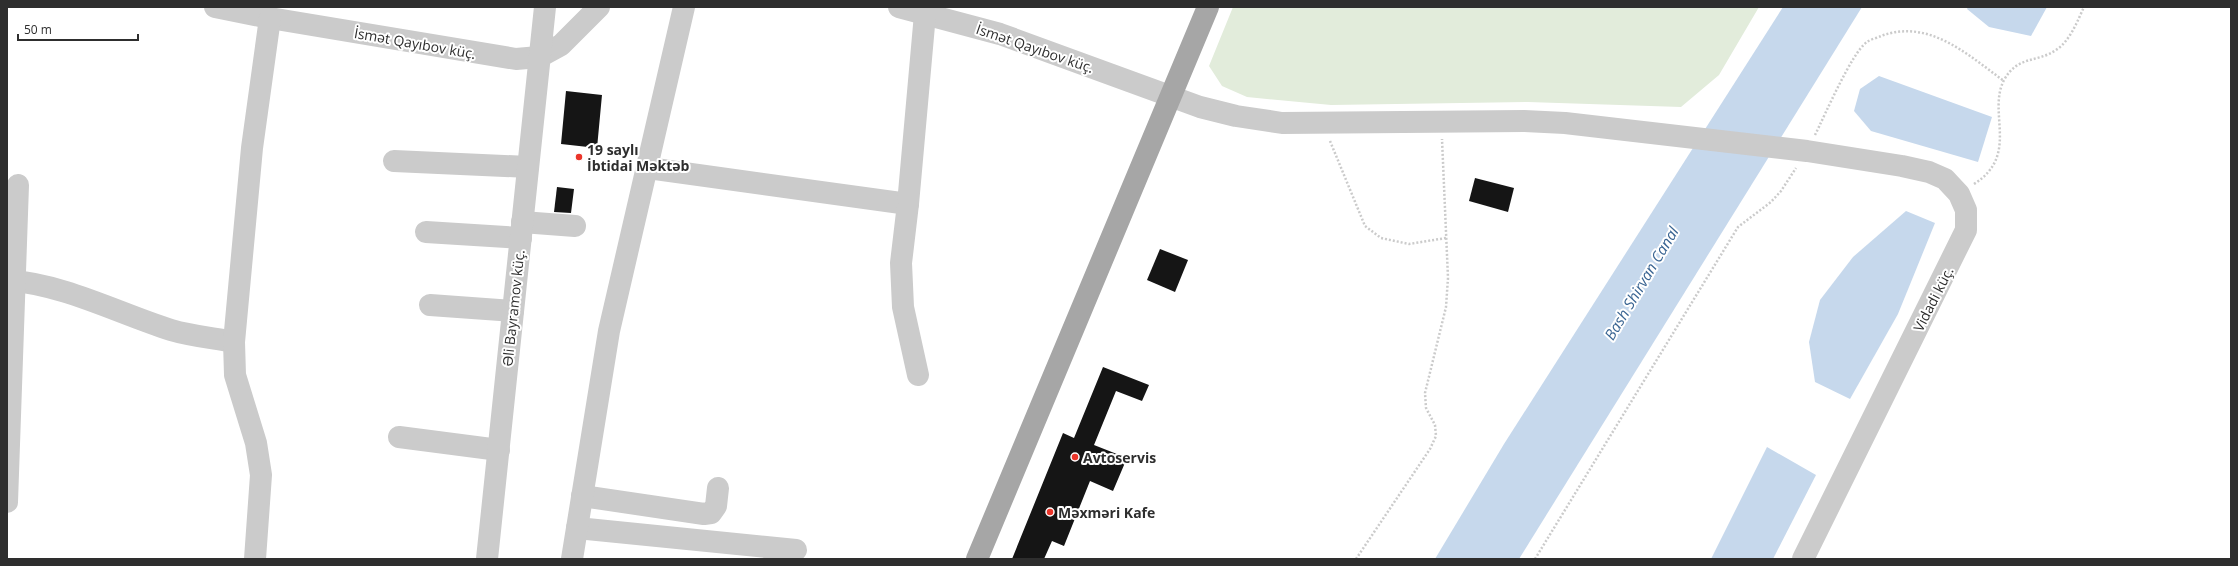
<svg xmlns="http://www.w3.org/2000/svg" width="2238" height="566" viewBox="0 0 2238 566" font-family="'Open Sans',sans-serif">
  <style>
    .green { fill: #e2ecdb }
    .water { fill: #c6d8ec }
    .building { fill: #151515 }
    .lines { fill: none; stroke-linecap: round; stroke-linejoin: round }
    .path { stroke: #cbcbcb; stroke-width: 2.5; stroke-dasharray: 2 2; stroke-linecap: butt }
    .minor { stroke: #cbcbcb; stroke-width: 22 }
    .major { stroke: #a6a6a6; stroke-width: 22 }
    .poi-dot { fill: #eb352a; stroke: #fff; stroke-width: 1.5 }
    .labels { text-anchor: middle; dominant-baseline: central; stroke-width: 4; stroke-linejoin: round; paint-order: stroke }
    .street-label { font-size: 14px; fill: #2e2e2e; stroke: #fff }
    .poi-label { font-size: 14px; font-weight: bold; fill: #2e2e2e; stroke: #fff; text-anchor: start }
    .water-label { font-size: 15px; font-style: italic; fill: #396492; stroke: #fff }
  </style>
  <rect width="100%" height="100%" fill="#fff"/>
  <path class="green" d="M1233,7H1759L1719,75L1681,107L1528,102L1331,105L1247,97L1222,86L1209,66Z"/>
  <g class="water">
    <path d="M1783,7H1862L1519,559H1435L1504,444Z"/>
    <path d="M1968,7H2047L2031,36L1989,27L1967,9Z"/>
    <path d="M1879,76L1992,117L1978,162L1871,131L1854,111L1860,89Z"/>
    <path d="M1906,211L1935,223L1898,314L1850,399L1815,382L1809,342L1820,300L1853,257Z"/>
    <path d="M1767,447L1816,475L1773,559H1711Z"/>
  </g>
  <g class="building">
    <path d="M566,91L602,95L597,148L561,144Z"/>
    <path d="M1475,178L1514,188L1508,212L1469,201Z"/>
    <path d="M557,187L574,189L571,213L554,212Z"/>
    <path d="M1160,249L1188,260L1175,292L1147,280Z"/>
    <path d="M1103,367L1149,385L1142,401L1116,391L1094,445L1127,458L1113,491L1090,481L1064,546L1052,541L1044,559H1012L1063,433L1074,438Z"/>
  </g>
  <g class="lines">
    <g class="path">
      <path d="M1815,135C1825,115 1852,52 1867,42C1871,39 1877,38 1881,36C1929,18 1968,55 2004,81"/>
      <path d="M1330,141L1365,226L1381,238L1409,244L1446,238"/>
      <path d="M1974,184C2020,155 1987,113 2004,80C2018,55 2037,63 2056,50C2070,41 2077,22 2084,7"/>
      <path d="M1356,559L1430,449L1436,436L1435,425L1426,408L1425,393L1446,307L1448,278L1442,139"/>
      <path d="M1535,559L1738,227L1771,202L1781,191L1796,168"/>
    </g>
    <g class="minor">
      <path d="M215,7L270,18L516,59L539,57L561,45L599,7"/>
      <path d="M899,7L1000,34L1200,107L1236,116L1282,123L1524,121L1565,123L1807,151L1902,166L1929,172L1945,179L1959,194L1966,210V230L1803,559"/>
      <path d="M394,161L528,167"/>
      <path d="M648,168L908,204"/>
      <path d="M522,222L575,226"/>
      <path d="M426,232L521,238"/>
      <path d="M7,280C66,285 115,312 171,330C191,336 213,338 234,342"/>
      <path d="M430,305L513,311"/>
      <path d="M918,375L903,307L901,263L908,204L925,14"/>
      <path d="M399,437L499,450"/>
      <path d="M582,496L704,514L711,513L716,506L718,488"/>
      <path d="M7,502L18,185"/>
      <path d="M577,528L796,550"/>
      <path d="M255,559L261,475L256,443L235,375L234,342L252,148L270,18"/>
      <path d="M487,559L545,7"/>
      <path d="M572,559L609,331L684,7"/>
    </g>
    <path class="major" d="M977,559L1208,7"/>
  </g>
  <g class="poi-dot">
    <circle cx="579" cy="157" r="4"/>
    <circle cx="1075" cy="457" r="4"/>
    <circle cx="1050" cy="512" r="4"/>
  </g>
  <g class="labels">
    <g class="street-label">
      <text transform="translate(415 43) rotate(10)">İsmət Qayıbov küç.</text>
      <text transform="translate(1035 48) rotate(19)">İsmət Qayıbov küç.</text>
      <text transform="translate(1933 299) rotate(-63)">Vidadi küç.</text>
      <text transform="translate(513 308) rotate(-84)">Əli Bayramov küç.</text>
    </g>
    <g class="poi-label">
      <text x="587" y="149">19 saylı<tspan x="587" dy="16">İbtidai Məktəb</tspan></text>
      <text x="1083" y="457">Avtoservis</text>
      <text x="1058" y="512">Məxməri Kafe</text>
    </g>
    <g class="water-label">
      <text transform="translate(1641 283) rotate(-59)">Bash Shirvan Canal</text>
    </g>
  </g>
  <rect width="2238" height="566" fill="none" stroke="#2e2e2e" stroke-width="16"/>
  <path d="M18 34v6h120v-6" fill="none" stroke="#2e2e2e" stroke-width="2"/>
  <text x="24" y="34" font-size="12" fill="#2e2e2e" stroke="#ffffff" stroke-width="3" paint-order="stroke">50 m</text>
</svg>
